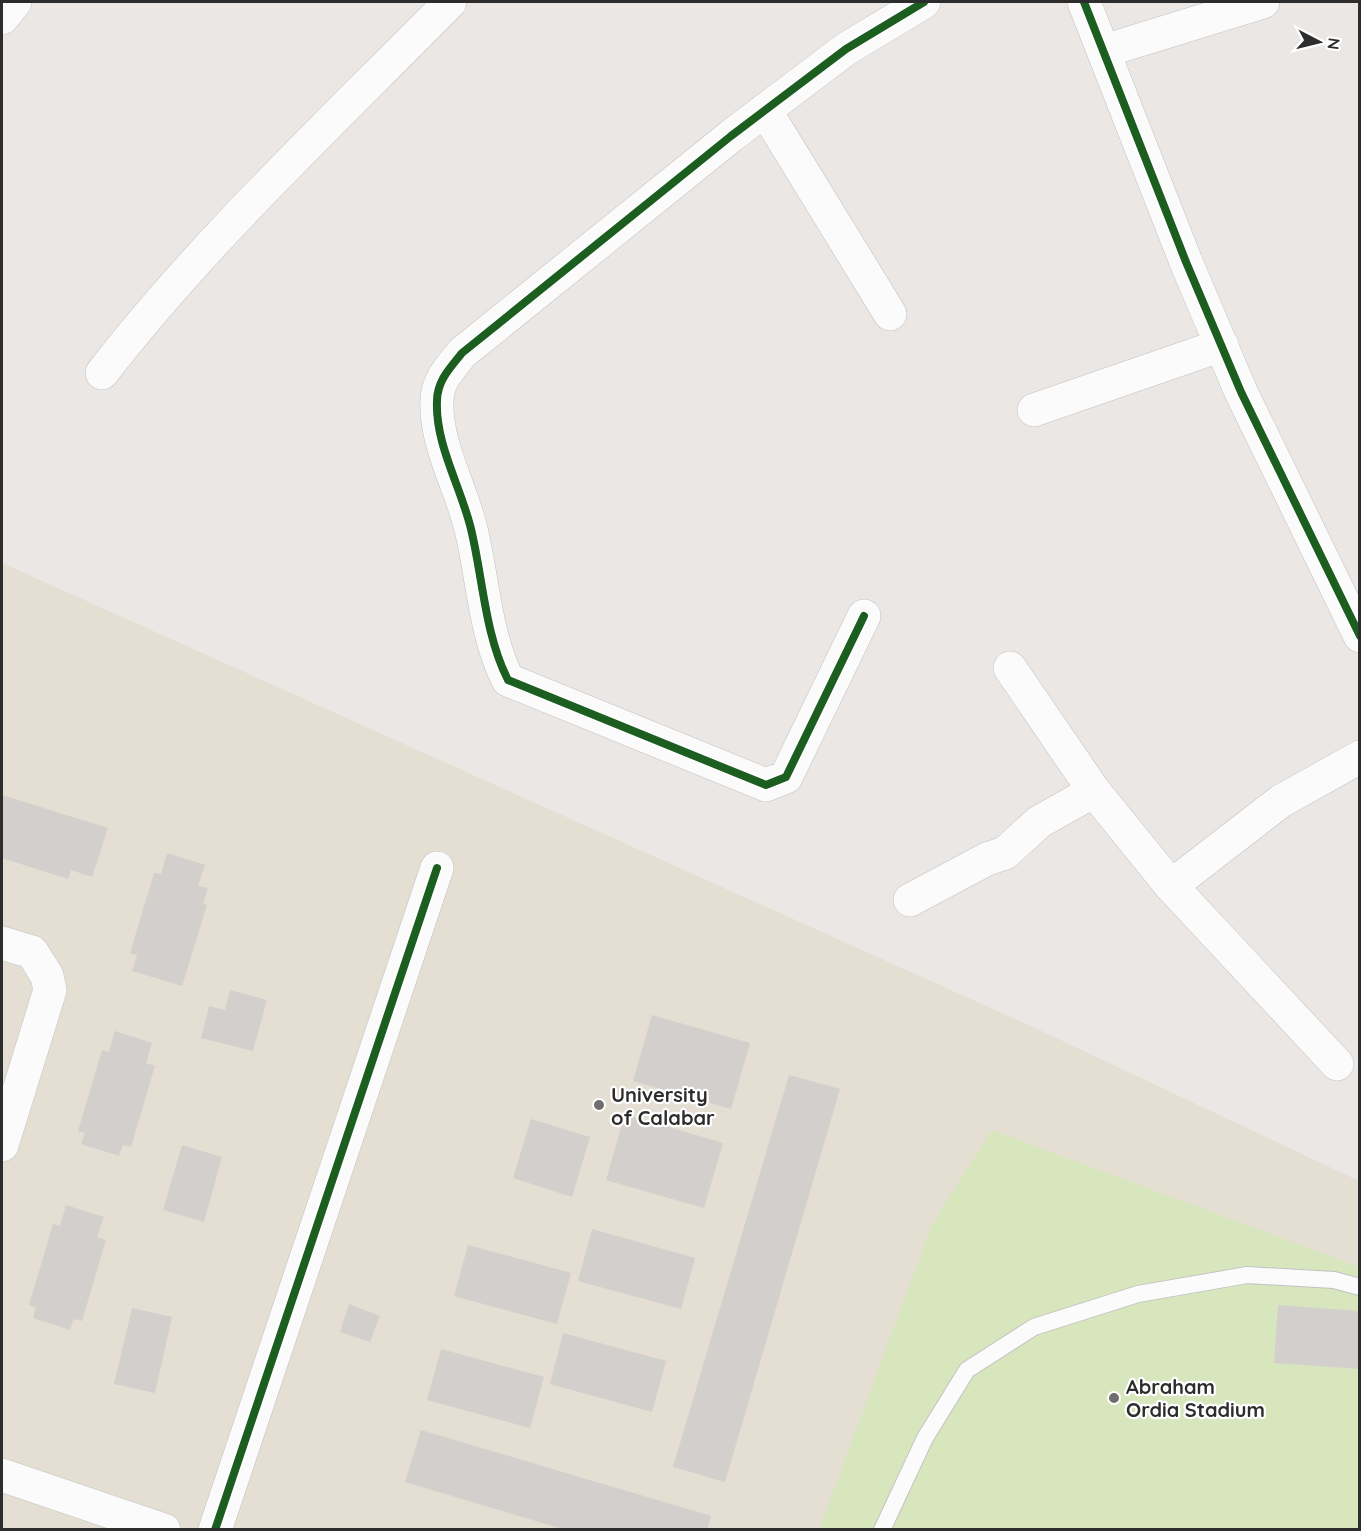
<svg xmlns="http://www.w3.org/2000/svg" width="1361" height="1531" viewBox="0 0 1361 1531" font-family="Quicksand,sans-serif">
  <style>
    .education { fill: #e4ded3 }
    .pitch { fill: #d8e6be }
    .building { fill: #d2cfcd }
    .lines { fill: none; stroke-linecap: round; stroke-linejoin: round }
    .service-casing { stroke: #c3c2c2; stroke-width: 18 }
    .minor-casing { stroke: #c3c2c2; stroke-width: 34 }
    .service { stroke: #fcfbfb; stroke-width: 16 }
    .minor { stroke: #fcfbfb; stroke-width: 33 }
    .cycleway-casing { stroke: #fff; stroke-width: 11 }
    .cycleway { stroke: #1b5e20; stroke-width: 8 }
    .poi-dot { fill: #6f6e6d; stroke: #fff; stroke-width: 2 }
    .labels { text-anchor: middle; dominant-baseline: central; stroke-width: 4.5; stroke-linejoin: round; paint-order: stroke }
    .poi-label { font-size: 20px; font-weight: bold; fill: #2d2d2d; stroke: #fff; text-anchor: start }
  </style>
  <rect width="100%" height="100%" fill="#eae7e4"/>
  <path class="education" d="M2,563L1035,1028L1359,1181V1529L2,1530Z"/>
  <path class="pitch" d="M992,1130L1359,1267V1529L819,1530L932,1224Z"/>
  <g class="building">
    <path d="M2,795L108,828L92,877L71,870L68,879L2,858Z"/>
    <path d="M167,853L205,865L198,886L208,888L203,904L207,905L182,986L132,971L137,955L130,953L154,873L161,874Z"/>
    <path d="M230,990L267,1000L253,1051L201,1038L209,1006L225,1010Z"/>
    <path d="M652,1015L750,1043L731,1109L633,1081Z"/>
    <path d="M115,1031L152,1043L146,1063L155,1066L131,1147L123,1145L119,1156L81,1144L85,1133L78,1131L102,1050L109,1052Z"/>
    <path d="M789,1075L840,1089L725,1482L673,1467Z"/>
    <path d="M625,1114L723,1143L704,1208L606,1180Z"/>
    <path d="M531,1119L590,1137L572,1197L513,1178Z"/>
    <path d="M182,1145L222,1157L204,1222L163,1210Z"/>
    <path d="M66,1205L104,1217L97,1237L106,1240L82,1321L74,1319L70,1330L33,1318L36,1308L29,1305L53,1224L60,1226Z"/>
    <path d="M592,1229L695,1258L681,1309L578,1281Z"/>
    <path d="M468,1245L571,1273L557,1324L454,1296Z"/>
    <path d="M349,1304L380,1316L370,1342L340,1332Z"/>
    <path d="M1278,1305L1360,1311V1369L1274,1363Z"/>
    <path d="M132,1308L172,1317L155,1393L114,1384Z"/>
    <path d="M563,1333L666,1361L652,1412L550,1384Z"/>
    <path d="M441,1349L544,1377L530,1428L427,1400Z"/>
    <path d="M421,1430L711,1516L707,1530H566L405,1482Z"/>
  </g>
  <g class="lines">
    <g class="service-casing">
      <path id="service" d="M882,1530L925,1438L967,1370L1034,1327L1138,1294L1247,1275L1334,1280L1360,1287"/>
    </g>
    <g class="minor-casing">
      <g id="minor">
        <path d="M1084,2L1186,262L1241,392L1360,636"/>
        <path d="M2,18L15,2"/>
        <path d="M1104,51L1263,2"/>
        <path d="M765,110L890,314"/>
        <path d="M102,373C204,241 333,121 450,2"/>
        <path d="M1034,410L1222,345"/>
        <path d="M864,616L786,777L766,785L508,680C485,635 483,579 471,529C461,487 435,444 437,401C437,381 450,368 462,353L731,136L846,49L924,2"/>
        <path d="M1010,668L1094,791L1171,886L1337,1064"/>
        <path d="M1171,886L1281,801L1360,757"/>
        <path d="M910,900L987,859L1005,853L1039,822L1094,791"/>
        <path d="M2,943L32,952L47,976L50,990L2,1145"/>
        <path d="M2,1475L164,1530"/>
        <path d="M215,1530L437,868"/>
      </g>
    </g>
    <use href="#service" class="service"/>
    <use href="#minor" class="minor"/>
    <g class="cycleway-casing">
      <g id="cycleway">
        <path d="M1084,2L1186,262L1241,392L1360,636"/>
        <path d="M864,616L786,777L766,785L508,680C485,635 483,579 471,529C461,487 435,444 437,401C437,381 450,368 462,353L731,136L846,49L924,2"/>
        <path d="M215,1530L437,868"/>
      </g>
    </g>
    <use href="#cycleway" class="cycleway"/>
  </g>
  <g class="poi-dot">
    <circle cx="599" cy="1105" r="6"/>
    <circle cx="1114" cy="1398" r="6"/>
  </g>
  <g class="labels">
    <g class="poi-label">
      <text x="611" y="1094">University<tspan x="611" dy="23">of Calabar</tspan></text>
      <text x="1126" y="1386">Abraham<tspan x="1126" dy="23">Ordia Stadium</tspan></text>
    </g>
  </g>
  <rect width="1361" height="1531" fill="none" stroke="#2d2d2d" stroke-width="6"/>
  <g transform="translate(1319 42) rotate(97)" stroke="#ffffff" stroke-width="4.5" paint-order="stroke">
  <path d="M0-4.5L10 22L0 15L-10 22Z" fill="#2d2d2d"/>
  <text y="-9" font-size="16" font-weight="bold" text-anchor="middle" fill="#2d2d2d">N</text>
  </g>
</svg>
